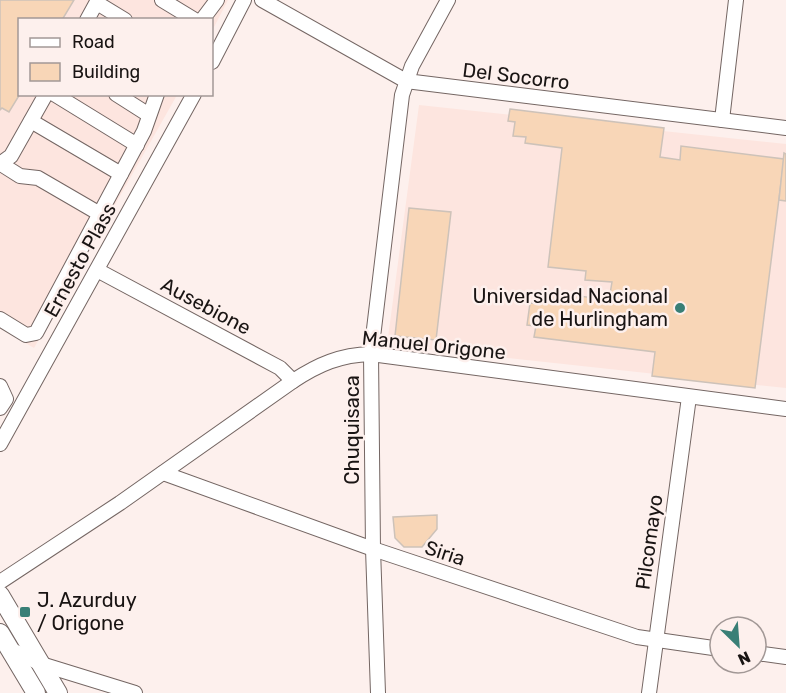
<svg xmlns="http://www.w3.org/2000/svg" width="786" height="693" viewBox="0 0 786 693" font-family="Rubik,sans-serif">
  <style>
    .built { fill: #fde5df }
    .building { fill: #f8d6b7; stroke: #cdc2b9; stroke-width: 1.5 }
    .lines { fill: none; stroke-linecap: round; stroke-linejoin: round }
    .minor-casing { stroke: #746663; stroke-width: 16 }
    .major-casing { stroke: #746663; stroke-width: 20 }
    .minor { stroke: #fff; stroke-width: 14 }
    .major { stroke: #fff; stroke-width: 18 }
    .poi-dot { fill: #397f76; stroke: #fdf0ed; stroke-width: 2 }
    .labels { text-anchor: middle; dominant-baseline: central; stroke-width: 5; stroke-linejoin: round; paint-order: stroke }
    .street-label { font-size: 20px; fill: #191413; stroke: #fdf0ed }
    .poi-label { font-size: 20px; fill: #191413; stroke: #fdf0ed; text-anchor: end }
  </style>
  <rect width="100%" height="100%" fill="#fdf0ed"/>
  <g class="built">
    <path d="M0,0H228L212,31V20H20V94L177,95L34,348L0,328Z"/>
    <path d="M419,105L786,144V388L387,345Z"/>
  </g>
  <g class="building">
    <path d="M0,0H74L62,20H20V94L9,112L2,108L0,110Z"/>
    <path d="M510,109L664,128L660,157L680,160L681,146L784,159L755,388L652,376L655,352L534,337L536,326L527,325L530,303L539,304L541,291L609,300L612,282L585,280L586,271L548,267L562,148L525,143L526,137L513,136L515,122L508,121Z"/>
    <path d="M784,153L786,154V201L779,200Z"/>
    <path d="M409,208L451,212L436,340L395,336Z"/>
    <path d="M437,515V529L422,547H404L395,538L393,517Z"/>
  </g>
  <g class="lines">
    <g class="minor-casing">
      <g id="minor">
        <path d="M162,0L195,20"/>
        <path d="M262,0L406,81L786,128"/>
        <path d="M97,3L125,20"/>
        <path d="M87,20L98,0"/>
        <path d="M202,20L217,0"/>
        <path d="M212,62L244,0"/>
        <path d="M54,94L137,145"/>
        <path d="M116,94L149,115"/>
        <path d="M722,120L736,0"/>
        <path d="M31,121L121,174"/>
        <path d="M0,164L11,156L46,94"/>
        <path d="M1,164L20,176L38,178L100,214"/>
        <path d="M97,270L280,368L293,381"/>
        <path d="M0,319L26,335L36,333L144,131L157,94"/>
        <path d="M0,386L6,399L0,408"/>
        <path d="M0,444L194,94"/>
        <path d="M163,473L373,549L637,637L720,649"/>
        <path d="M0,582L120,503L293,381C319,364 340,355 371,354L786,409"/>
        <path d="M8,648L41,664L135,693"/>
        <path d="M756,653L786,657"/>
        <path d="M378,693L373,549L371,354L402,95L412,66L448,0"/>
        <path d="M649,693L689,397"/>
      </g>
    </g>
    <g class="major-casing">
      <g id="major">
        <path d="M0,595L58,693"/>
        <path d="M0,633L36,693"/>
      </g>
    </g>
    <use href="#minor" class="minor"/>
    <use href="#major" class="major"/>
  </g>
  <g class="poi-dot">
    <circle cx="680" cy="308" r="6"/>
    <rect x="19" y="606" width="12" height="12" rx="3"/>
  </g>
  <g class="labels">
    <g class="street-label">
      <text transform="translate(516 76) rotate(7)">Del Socorro</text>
      <text transform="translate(80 260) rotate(-61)">Ernesto Plass</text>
      <text transform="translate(206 306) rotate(28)">Ausebione</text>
      <text transform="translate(434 345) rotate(6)">Manuel Origone</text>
      <text transform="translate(352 430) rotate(-90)">Chuquisaca</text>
      <text transform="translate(649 542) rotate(-82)">Pilcomayo</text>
      <text transform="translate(445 553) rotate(18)">Siria</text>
    </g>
    <g class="poi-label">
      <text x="668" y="296">Universidad Nacional<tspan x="668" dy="23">de Hurlingham</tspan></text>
      <text x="37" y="600" text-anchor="start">J. Azurduy<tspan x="37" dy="23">/ Origone</tspan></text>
    </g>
  </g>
  <rect x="18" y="18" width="195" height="78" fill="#fdf0ed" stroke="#a29896" stroke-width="1.5"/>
  <rect x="30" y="38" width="30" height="9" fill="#ffffff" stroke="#a29896" stroke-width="1.5"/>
  <text x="72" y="48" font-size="18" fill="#191413">Road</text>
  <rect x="30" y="63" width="30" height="18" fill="#f8d6b7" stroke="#a29896" stroke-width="1.5"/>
  <text x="72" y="78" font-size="18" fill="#191413">Building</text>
  <g transform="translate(738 645) rotate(155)"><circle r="28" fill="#fdf0ed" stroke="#a29896" stroke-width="1.5"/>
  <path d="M0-4.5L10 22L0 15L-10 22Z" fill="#397f76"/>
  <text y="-9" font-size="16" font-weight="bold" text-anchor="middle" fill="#191413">N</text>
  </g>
</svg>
